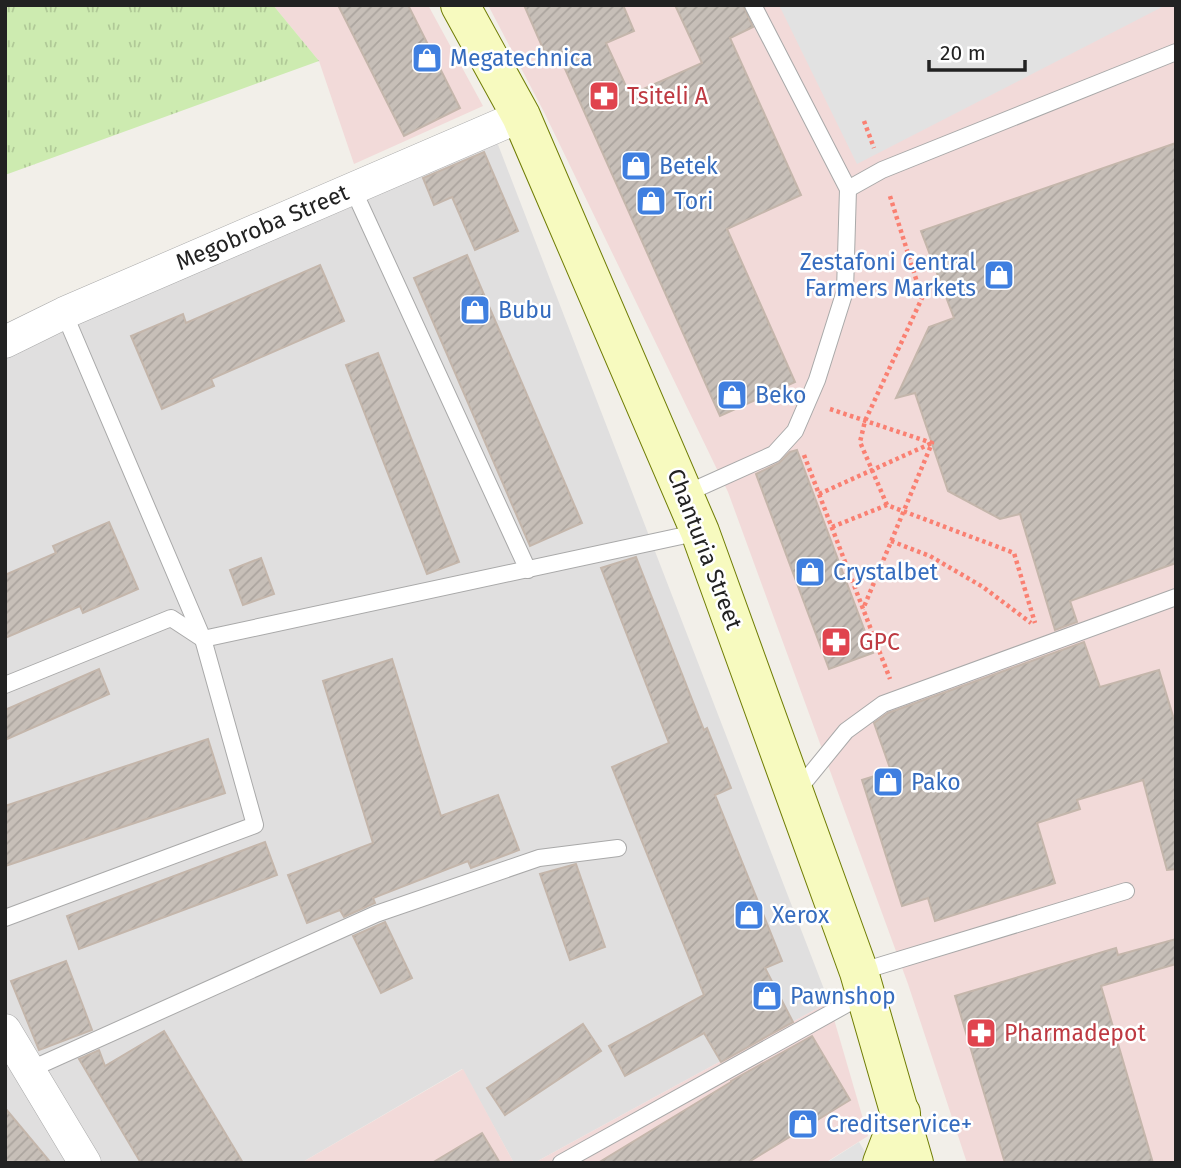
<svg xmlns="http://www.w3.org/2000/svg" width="1181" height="1168" viewBox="0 0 1181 1168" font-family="'Fira Sans',sans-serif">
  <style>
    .residential { fill: #e0dfdf }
    .commercial { fill: #f2dad9 }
    .grass { fill: url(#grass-tufts) }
    .parking { fill: #e2e2e2 }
    .building { fill: url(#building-hatch); stroke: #c4b6ab; stroke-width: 2 }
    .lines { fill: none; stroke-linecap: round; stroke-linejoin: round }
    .lane-casing { stroke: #a9a9a9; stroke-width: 18 }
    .street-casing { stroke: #a9a9a9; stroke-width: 33 }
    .secondary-casing { stroke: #707d05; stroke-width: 40 }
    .path { stroke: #fa8072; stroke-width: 4.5; stroke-dasharray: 3.5 3.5; stroke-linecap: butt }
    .lane { stroke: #fff; stroke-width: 16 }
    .street { stroke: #fff; stroke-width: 32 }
    .secondary { stroke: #f7fabf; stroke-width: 38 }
    .labels { text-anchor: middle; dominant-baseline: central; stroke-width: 5; stroke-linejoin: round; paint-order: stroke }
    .shop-label { font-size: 23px; fill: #366cbe; stroke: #fff; text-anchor: start }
    .health-label { font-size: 23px; fill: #be3a42; stroke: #fff; text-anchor: start }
    .street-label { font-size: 23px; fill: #222; stroke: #fff }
  </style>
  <defs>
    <pattern id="grass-tufts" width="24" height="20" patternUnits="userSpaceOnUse" patternTransform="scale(1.75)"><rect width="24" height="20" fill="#cdebb0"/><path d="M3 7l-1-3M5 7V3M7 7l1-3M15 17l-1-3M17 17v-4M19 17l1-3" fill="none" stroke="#b0c997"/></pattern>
    <pattern id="building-hatch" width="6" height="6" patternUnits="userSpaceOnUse" patternTransform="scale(1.75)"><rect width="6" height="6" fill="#c7bfb8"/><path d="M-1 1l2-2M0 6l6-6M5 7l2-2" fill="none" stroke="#aba49e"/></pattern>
  </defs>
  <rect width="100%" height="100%" fill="#f2efe9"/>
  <path class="residential" d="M497,142L829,1002L534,1163H514L462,1069L301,1163H5V354Z"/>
  <g class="commercial">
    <path d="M273,5H428L483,106L354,164L319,61Z"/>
    <path d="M488,5H1176V1163H967L908,984L728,492L544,112Z"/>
    <path d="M829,1002L868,1136L825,1163H534Z"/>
    <path d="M463,1069L514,1163H301Z"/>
  </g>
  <path class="grass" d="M5,5H273L319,61L5,175Z"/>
  <g class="parking">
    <path d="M779,5H1166L857,164Z"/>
    <path d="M859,1142L871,1162L826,1163Z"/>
  </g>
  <g class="building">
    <path d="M338,5H408L460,108L404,136Z"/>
    <path d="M524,5H623L634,31L606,43L630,95L702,63L675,5H743L753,27L730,38L801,195L727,229L795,382L720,416L562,62L551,67Z"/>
    <path d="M1176,143V563L1070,601L1077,622L1055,630L1020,514L1000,519L948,491L915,393L896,398L929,327L954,318L921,231Z"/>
    <path d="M484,152L518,231L475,250L452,197L434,205L423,178Z"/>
    <path d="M467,255L582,523L530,546L414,278Z"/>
    <path d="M320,265L344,321L211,379L214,386L162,409L131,336L183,314L186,323Z"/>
    <path d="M378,353L459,562L427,574L346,365Z"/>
    <path d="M797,450L873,653L829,669L756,474L779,463L790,452Z"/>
    <path d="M109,522L138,589L83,613L80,606L5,638V575L56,553L53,546Z"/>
    <path d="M636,557L704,730L707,728L731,788L715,795L782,961L765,968L793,1022L721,1062L704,1033L625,1076L609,1046L704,995L612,767L669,743L601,568Z"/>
    <path d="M261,558L274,594L243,605L230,570Z"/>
    <path d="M1084,642L1100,687L1159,670L1176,726V869L1167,870L1143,780L1077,800L1080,809L1037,823L1055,883L935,921L928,898L902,906L862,780L891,771L874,723L888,713Z"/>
    <path d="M392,659L441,816L498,795L519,850L471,868L468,861L373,898L375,903L344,917L340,910L307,923L288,875L373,843L323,681Z"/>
    <path d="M99,669L109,694L5,740V710Z"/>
    <path d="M208,739L225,793L5,866V806Z"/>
    <path d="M265,842L277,875L79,949L67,916Z"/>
    <path d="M576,864L605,947L570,960L540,874Z"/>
    <path d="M385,922L412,978L381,993L353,936Z"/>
    <path d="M1176,939V964L1101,986L1153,1163H1005L955,996L1116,948L1118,955Z"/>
    <path d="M66,961L92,1030L39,1050L11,981Z"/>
    <path d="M583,1024L601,1051L505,1115L487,1088Z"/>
    <path d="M164,1031L243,1163H141L79,1059L99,1050L105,1066Z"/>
    <path d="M812,1036L850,1100L747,1163H598L731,1082V1081Z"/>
    <path d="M5,1108L51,1163H5Z"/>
    <path d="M482,1133L500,1163H432Z"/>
  </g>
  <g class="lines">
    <g class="lane-casing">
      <g id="lane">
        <path d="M352,187L528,570"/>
        <path d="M848,189L882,170L1176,52"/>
        <path d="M685,494L774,454L795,431L817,380L845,291L848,189L753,5"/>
        <path d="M5,685L171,618L203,639L700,532"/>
        <path d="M797,791L846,731L883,704L1176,597"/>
        <path d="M5,918L255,825L203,639L64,313"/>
        <path d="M859,972L1126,891"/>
        <path d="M29,1070L376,914L539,858L618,848"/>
        <path d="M561,1163L865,994"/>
      </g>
    </g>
    <g class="street-casing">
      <g id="street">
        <path d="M5,342L64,313L521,116"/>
        <path d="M5,1030L85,1163"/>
      </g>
    </g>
    <g class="secondary-casing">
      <g id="secondary">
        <path d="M460,5L521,116L700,532L859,972L914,1163"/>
        <path d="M882,1163L901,1113"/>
      </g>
    </g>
    <g class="path">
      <path d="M864,121L874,148"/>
      <path d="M830,409L932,443L863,609"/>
      <path d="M804,455L890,679"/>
      <path d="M819,494L932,443"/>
      <path d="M887,505L860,442L865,421L922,298L889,193"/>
      <path d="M832,527L887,505L1014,553L1035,623"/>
      <path d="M891,541L930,556L983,587L1031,623"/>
    </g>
    <use href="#lane" class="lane"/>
    <use href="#street" class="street"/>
    <use href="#secondary" class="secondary"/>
  </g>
  <defs>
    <g id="shop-square" transform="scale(1.575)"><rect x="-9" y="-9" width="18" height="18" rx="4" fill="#3f7fe0" stroke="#fff"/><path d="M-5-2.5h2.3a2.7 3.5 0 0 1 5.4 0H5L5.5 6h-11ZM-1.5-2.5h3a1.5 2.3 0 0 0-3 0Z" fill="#fff"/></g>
    <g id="pharmacy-square" transform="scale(1.575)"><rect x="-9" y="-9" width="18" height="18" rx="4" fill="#e0444e" stroke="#fff"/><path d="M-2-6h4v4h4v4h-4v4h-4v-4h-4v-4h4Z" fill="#fff"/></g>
  </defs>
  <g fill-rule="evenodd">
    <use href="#shop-square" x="427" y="58"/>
    <use href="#pharmacy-square" x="604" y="96"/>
    <use href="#shop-square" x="636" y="166"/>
    <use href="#shop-square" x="651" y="201"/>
    <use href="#shop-square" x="999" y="275"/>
    <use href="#shop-square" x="475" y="310"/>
    <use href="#shop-square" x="732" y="395"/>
    <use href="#shop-square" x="810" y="572"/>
    <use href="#pharmacy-square" x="836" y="642"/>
    <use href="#shop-square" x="888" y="782"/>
    <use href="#shop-square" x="749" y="915"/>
    <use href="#shop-square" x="767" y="996"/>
    <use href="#pharmacy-square" x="981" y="1033"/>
    <use href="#shop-square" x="803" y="1124"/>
  </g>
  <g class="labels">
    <g class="shop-label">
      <text x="450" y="58">Megatechnica</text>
      <text x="659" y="166">Betek</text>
      <text x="674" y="201">Tori</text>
      <text x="976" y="262" text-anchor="end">Zestafoni Central<tspan x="976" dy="26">Farmers Markets</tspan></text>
      <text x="498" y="310">Bubu</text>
      <text x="755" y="395">Beko</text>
      <text x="833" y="572">Crystalbet</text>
      <text x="911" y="782">Pako</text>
      <text x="772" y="915">Xerox</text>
      <text x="790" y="996">Pawnshop</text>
      <text x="826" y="1124">Creditservice+</text>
    </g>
    <g class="health-label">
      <text x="627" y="96">Tsiteli A</text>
      <text x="859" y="642">GPC</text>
      <text x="1004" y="1033">Pharmadepot</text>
    </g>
    <g class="street-label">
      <text transform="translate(262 227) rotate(-23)">Megobroba Street</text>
      <text transform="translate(705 549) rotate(69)">Chanturia Street</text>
    </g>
  </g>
  <rect width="1181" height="1168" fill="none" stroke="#222222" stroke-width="14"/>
  <path d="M929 60v10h96v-10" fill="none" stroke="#222222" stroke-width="3.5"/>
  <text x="940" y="60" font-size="21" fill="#222222" stroke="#ffffff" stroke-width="5" paint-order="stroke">20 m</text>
</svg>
